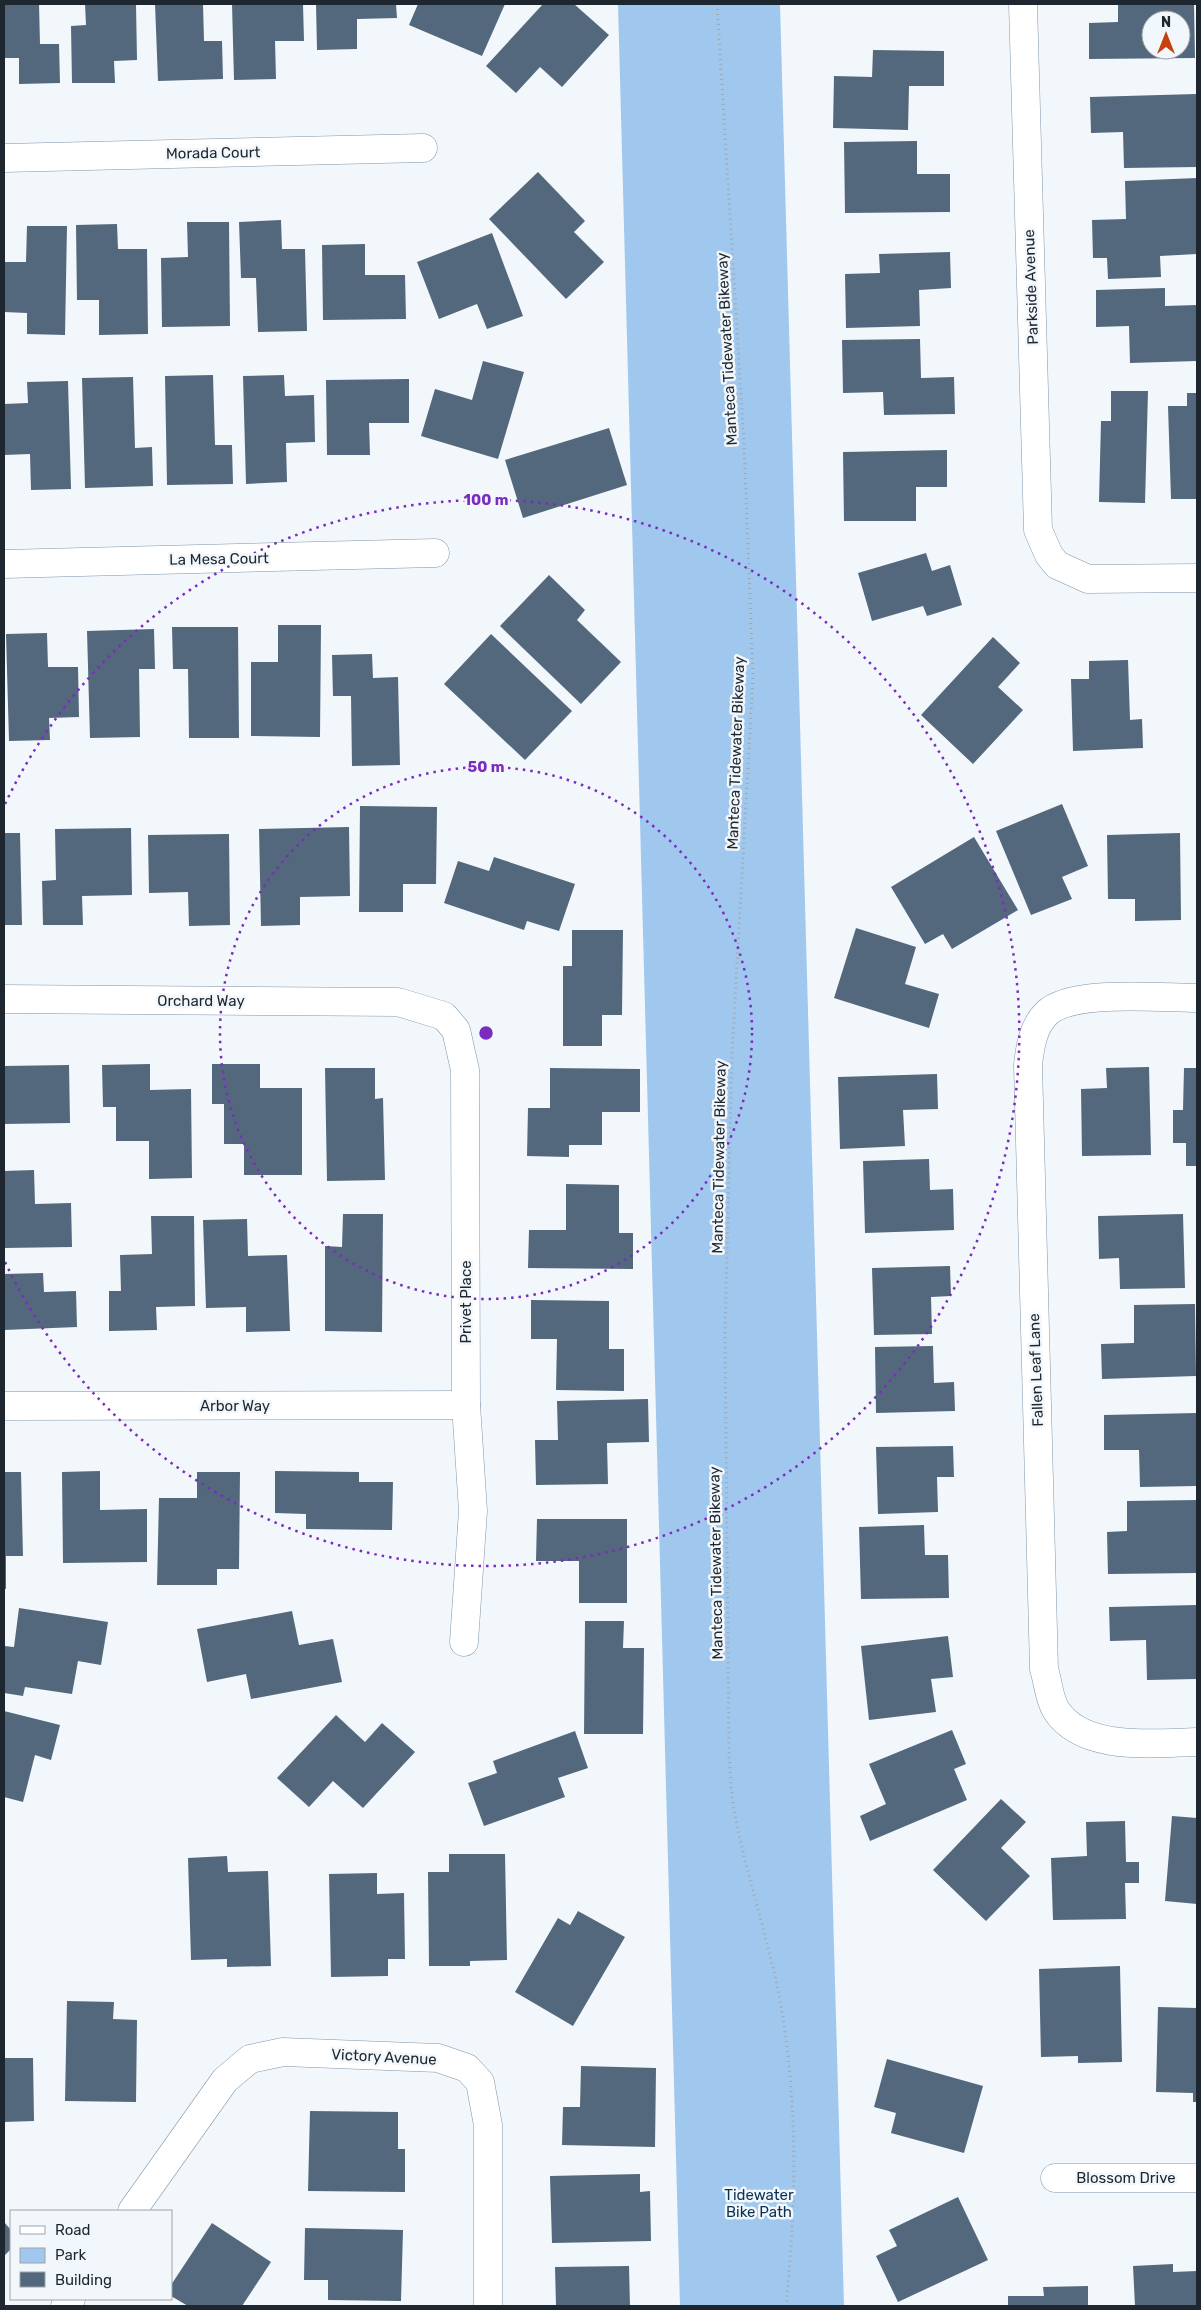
<svg xmlns="http://www.w3.org/2000/svg" width="1201" height="2310" viewBox="0 0 1201 2310" font-family="Rubik,sans-serif">
  <style>
    .green { fill: #a0c7ed }
    .building { fill: #53687c; fill-rule: evenodd }
    .lines { fill: none; stroke-linecap: round; stroke-linejoin: round }
    .minor-casing { stroke: #7f96ab; stroke-width: 29 }
    .path { stroke: #a0a6ac; stroke-width: 3; stroke-dasharray: 1 4; stroke-linecap: butt }
    .minor { stroke: #fff; stroke-width: 28 }
    .ring { fill: none; stroke: #7b2cbf; stroke-width: 2.5; stroke-dasharray: 2.5 5 }
    .labels { text-anchor: middle; dominant-baseline: central; stroke-width: 5; stroke-linejoin: round; paint-order: stroke }
    .street-label { font-size: 15px; fill: #1e272f; stroke: #f2f7fb }
    .park-label { font-size: 15px; fill: #093252; stroke: #f2f7fb }
    .centre { fill: #7b2cbf; stroke: #f2f7fb; stroke-width: 2.5 }
    .ring-label { font-size: 15px; text-anchor: middle; font-weight: bold; fill: #7b2cbf; stroke: #f2f7fb; stroke-width: 5; stroke-linejoin: round; paint-order: stroke }
  </style>
  <rect width="100%" height="100%" fill="#f2f7fb"/>
  <path class="green" d="M618,4H780L844,2306H680Z"/>
  <g class="building">
    <path d="M4,4H39L40,44H59L60,83L19,84V58H4Z"/>
    <path d="M85,4H136L137,60L114,61L115,83H72L71,26L86,25Z"/>
    <path d="M155,4H203L204,41H222L223,79L158,81Z"/>
    <path d="M232,4H303L304,41H275L276,79L234,80Z"/>
    <path d="M316,4H396L397,18L357,19V49L317,50Z"/>
    <path d="M418,4H505L482,56L409,25Z"/>
    <path d="M543,4H574L609,35L562,87L540,67L516,93L486,66Z"/>
    <path d="M1118,4H1194L1195,58L1089,59V23L1118,22ZM1151,20H1181V50H1151Z"/>
    <path d="M873,50L944,51V86H909L908,130L833,128L834,76L872,77Z"/>
    <path d="M1196,94L1197,167L1124,168L1123,132L1091,133L1090,97Z"/>
    <path d="M917,141V174H950V212L845,213L844,142Z"/>
    <path d="M538,172L585,221L574,232L604,262L566,299L489,219Z"/>
    <path d="M1197,178V254L1160,256L1161,277L1108,279L1107,258H1093L1092,220L1126,219L1125,181Z"/>
    <path d="M281,220L282,249H305L307,331L258,332L256,278H241L239,222Z"/>
    <path d="M187,222H229L230,326L162,327L161,258L188,257Z"/>
    <path d="M117,224L118,249H147L148,334L99,335V300H77L76,225Z"/>
    <path d="M27,226H67L65,335L27,334V313L4,312V262H26Z"/>
    <path d="M492,233L523,316L487,329L477,304L439,319L417,262Z"/>
    <path d="M365,244V275H405L406,319L323,320L322,245Z"/>
    <path d="M950,252L951,288L919,290L920,326L846,328L845,274L880,273L879,254Z"/>
    <path d="M1165,288V306L1197,305V361L1130,363L1129,326L1096,327V290Z"/>
    <path d="M920,339L921,378L954,377L955,414L884,415L883,392L843,393L842,340Z"/>
    <path d="M483,361L524,372L498,459L421,436L435,389L472,400Z"/>
    <path d="M213,375L215,445H232L233,484L167,485L165,376Z"/>
    <path d="M284,375L285,396L314,395L315,442L286,443L287,482L246,484L243,376Z"/>
    <path d="M133,377L135,448L152,447L153,486L85,488L82,378Z"/>
    <path d="M409,379V423H369L370,455H327L326,380Z"/>
    <path d="M68,381L71,489L31,490L30,454L4,455V404L28,403L27,382Z"/>
    <path d="M1111,391H1148L1145,503L1099,502L1101,421H1111Z"/>
    <path d="M1187,393H1197V499H1171L1168,406H1187Z"/>
    <path d="M609,428L627,485L523,518L505,460Z"/>
    <path d="M947,450V487H916V521H844L843,452Z"/>
    <path d="M926,553L932,571L950,565L962,605L927,616L923,606L872,621L858,573Z"/>
    <path d="M549,575L585,610L577,620L621,662L581,704L500,626Z"/>
    <path d="M278,625H321L320,737L251,736V662H278Z"/>
    <path d="M172,627H238L239,738H189L188,669H173Z"/>
    <path d="M154,629L155,669H139L140,737L90,738L87,631Z"/>
    <path d="M47,633L48,667H78L79,717L49,718L50,740L9,741L6,634Z"/>
    <path d="M491,634L572,711L525,760L444,684Z"/>
    <path d="M993,637L1020,663L998,687L1023,710L973,764L921,715Z"/>
    <path d="M372,654L373,678L398,677L400,765L352,766L351,696H333L332,655Z"/>
    <path d="M1128,660L1130,720L1142,719L1143,748L1073,751L1071,679H1089V661Z"/>
    <path d="M1062,804L1088,866L1062,877L1072,899L1031,915L996,831Z"/>
    <path d="M360,806L437,807L436,884H403V912H359Z"/>
    <path d="M349,827L350,896L300,897V925L261,926L259,829Z"/>
    <path d="M131,828L132,895L82,896L83,925H43L42,881L56,880L55,829Z"/>
    <path d="M4,833H20L22,925H4Z"/>
    <path d="M1180,833L1181,920L1135,921V899H1108L1107,835Z"/>
    <path d="M229,834L230,925L189,926L188,892L149,893L148,835Z"/>
    <path d="M974,837L1018,910L952,949L943,934L925,944L891,887Z"/>
    <path d="M494,857L575,884L559,931L527,921L524,930L444,903L458,861L489,871Z"/>
    <path d="M856,928L916,947L905,984L939,994L929,1028L834,998Z"/>
    <path d="M572,930H623L622,1015H602V1046H563V966H572Z"/>
    <path d="M150,1064V1090L191,1089L192,1178L149,1179V1141H116V1107H103L102,1065Z"/>
    <path d="M212,1064H260V1088H302V1175H244V1144H224V1104H212Z"/>
    <path d="M69,1065L70,1123L4,1124V1066Z"/>
    <path d="M1149,1067L1151,1155L1082,1156L1081,1089L1107,1088L1106,1068Z"/>
    <path d="M325,1068H375V1099L383,1098L385,1180L327,1181Z"/>
    <path d="M550,1068L640,1069V1112H602V1145H569V1157L527,1156L528,1108H550Z"/>
    <path d="M1184,1068H1197V1166H1186V1143H1173V1110H1183Z"/>
    <path d="M937,1074L938,1109L903,1110L905,1146L840,1149L838,1077Z"/>
    <path d="M929,1159L930,1190L953,1189L954,1230L865,1233L863,1161Z"/>
    <path d="M34,1170L35,1204L71,1203L72,1247L4,1248V1171Z"/>
    <path d="M566,1184L619,1185V1233H633V1269L528,1268L529,1230H566Z"/>
    <path d="M343,1214H383L382,1332L325,1331V1246L342,1247Z"/>
    <path d="M1183,1214L1185,1288L1120,1289L1119,1258L1099,1259L1098,1216Z"/>
    <path d="M151,1216H194L195,1306L156,1307L157,1330L109,1331V1291H121L120,1255L152,1254Z"/>
    <path d="M247,1219L248,1256L287,1255L290,1331L246,1332V1307L206,1308L203,1220Z"/>
    <path d="M950,1266L951,1296L931,1297L932,1334L874,1335L872,1268Z"/>
    <path d="M43,1273L44,1292L76,1291L77,1327L4,1330V1274Z"/>
    <path d="M531,1300L609,1301V1349H624V1391L556,1390L557,1339H531Z"/>
    <path d="M1195,1304L1196,1376L1102,1379L1101,1344L1134,1343V1305Z"/>
    <path d="M933,1346L934,1383L954,1382L955,1411L876,1413L875,1347Z"/>
    <path d="M648,1399L649,1442L607,1443L608,1484L536,1485L535,1440H558L557,1401Z"/>
    <path d="M1197,1413V1486L1140,1487L1139,1450H1104V1415Z"/>
    <path d="M953,1446L954,1477H937L938,1512L878,1514L876,1447Z"/>
    <path d="M100,1471V1510L147,1509V1562L63,1563L62,1472Z"/>
    <path d="M275,1471L359,1472V1482H393L392,1530L306,1529V1514L275,1513Z"/>
    <path d="M4,1472H21L23,1556H6V1589H4Z"/>
    <path d="M197,1472H240L239,1569H217V1585H157L159,1498H197Z"/>
    <path d="M1197,1500V1573L1108,1574L1107,1532L1127,1531V1501Z"/>
    <path d="M537,1519H627V1603H579V1561H536Z"/>
    <path d="M924,1525L925,1555H948L949,1598L861,1599L859,1527Z"/>
    <path d="M1197,1605V1679L1147,1680L1146,1640L1110,1641L1109,1607Z"/>
    <path d="M19,1608L108,1622L101,1665L78,1661L72,1694L25,1687L23,1696L4,1693V1646L14,1647Z"/>
    <path d="M292,1611L299,1645L333,1639L342,1682L251,1699L246,1674L207,1682L197,1629Z"/>
    <path d="M585,1621H624L623,1648H644L643,1734H584Z"/>
    <path d="M948,1636L953,1677L931,1679L936,1712L869,1720L861,1646Z"/>
    <path d="M4,1711L60,1725L51,1760L35,1755L23,1802L4,1797Z"/>
    <path d="M336,1715L365,1742L382,1723L415,1752L363,1808L333,1781L309,1807L277,1778Z"/>
    <path d="M952,1730L966,1764L954,1769L967,1800L870,1841L860,1816L886,1804L869,1764Z"/>
    <path d="M575,1731L588,1768L558,1778L565,1797L484,1826L468,1783L497,1773L493,1761Z"/>
    <path d="M1001,1799L1026,1822L1001,1848L1030,1876L986,1921L933,1870Z"/>
    <path d="M1172,1816L1197,1818V1904L1165,1901Z"/>
    <path d="M1125,1821L1126,1862H1139V1883H1125L1126,1919L1053,1920L1051,1858L1087,1856L1086,1822Z"/>
    <path d="M449,1854H505L507,1960L470,1961V1966H429L428,1872H449Z"/>
    <path d="M227,1856L228,1872L268,1871L271,1966L227,1967V1959L191,1960L188,1858Z"/>
    <path d="M377,1873V1894L404,1893L405,1959H388V1976L331,1977L329,1874Z"/>
    <path d="M578,1911L625,1937L573,2026L515,1992L558,1918L570,1925Z"/>
    <path d="M1120,1966L1122,2062L1078,2063V2056L1041,2057L1039,1969Z"/>
    <path d="M67,2001L114,2002L113,2019L137,2020L136,2102L65,2101Z"/>
    <path d="M1158,2007L1197,2008V2102H1193V2093L1156,2092Z"/>
    <path d="M4,2058H33L34,2121L4,2122Z"/>
    <path d="M887,2059L983,2086L964,2153L891,2133L896,2113L874,2107Z"/>
    <path d="M581,2066L656,2068L655,2147L562,2145L563,2107H580Z"/>
    <path d="M310,2111L398,2112V2149H405V2192L308,2191Z"/>
    <path d="M640,2174V2192L650,2191L651,2241L552,2243L550,2176Z"/>
    <path d="M958,2197L988,2260L898,2302L876,2256L897,2246L889,2230Z"/>
    <path d="M4,2222L11,2230V2249L4,2256Z"/>
    <path d="M212,2223L271,2262L242,2306H188L171,2296V2285Z"/>
    <path d="M305,2228L403,2230L401,2301L328,2300V2280H304Z"/>
    <path d="M1173,2264V2272L1197,2271V2306H1135L1133,2266Z"/>
    <path d="M629,2266L630,2306H556L555,2267Z"/>
    <path d="M1088,2286V2306H1008V2296H1044L1043,2287Z"/>
  </g>
  <g class="lines">
    <g class="minor-casing">
      <g id="minor">
        <path d="M1023,4L1038,530L1049,555L1057,565L1088,579L1197,578"/>
        <path d="M4,158L423,148"/>
        <path d="M4,564L435,553"/>
        <path d="M1197,998C1162,998 1072,989 1047,1013C1033,1026 1030,1047 1028,1065L1044,1669C1048,1681 1049,1699 1056,1710C1083,1752 1154,1743 1197,1742"/>
        <path d="M4,999L398,1002L444,1016L456,1030L465,1070L466,1405L473,1511L464,1642"/>
        <path d="M4,1406L466,1405"/>
        <path d="M1055,2178H1197"/>
        <path d="M132,2211L225,2080L250,2059L283,2052L438,2058L467,2068L480,2082L488,2125V2306"/>
        <path d="M65,2306L71,2299"/>
      </g>
    </g>
    <path class="path" d="M717,4L744,443L753,677L732,1054L725,1335L729,1756C731,1776 731,1797 735,1816C748,1882 771,1946 782,2012C798,2109 796,2208 786,2306"/>
    <use href="#minor" class="minor"/>
  </g>
  <g class="ring">
    <circle cx="486" cy="1033" r="266"/>
    <path d="M5 804A533 533 0 1 1 5 1262"/>
  </g>
  <g class="labels">
    <g class="street-label">
      <text transform="translate(213 153) rotate(-1)">Morada Court</text>
      <text transform="translate(1031 287) rotate(-92)">Parkside Avenue</text>
      <text transform="translate(727 349) rotate(-93)">Manteca Tidewater Bikeway</text>
      <text transform="translate(219 559) rotate(-1)">La Mesa Court</text>
      <text transform="translate(736 753) rotate(-88)">Manteca Tidewater Bikeway</text>
      <text x="201" y="1001">Orchard Way</text>
      <text transform="translate(719 1157) rotate(-89)">Manteca Tidewater Bikeway</text>
      <text transform="translate(466 1302) rotate(-90)">Privet Place</text>
      <text transform="translate(1036 1370) rotate(-92)">Fallen Leaf Lane</text>
      <text x="235" y="1406">Arbor Way</text>
      <text transform="translate(716 1563) rotate(-91)">Manteca Tidewater Bikeway</text>
      <text transform="translate(384 2057) rotate(3)">Victory Avenue</text>
      <text x="1126" y="2178">Blossom Drive</text>
    </g>
    <g class="park-label">
      <text x="759" y="2195">Tidewater<tspan x="759" dy="17">Bike Path</tspan></text>
    </g>
  </g>
  <circle cx="486" cy="1033" r="8" class="centre"/>
  <g class="ring-label">
    <text x="486" y="505">100 m</text>
    <text x="486" y="772">50 m</text>
  </g>
  <rect width="1201" height="2310" fill="none" stroke="#1e272f" stroke-width="10"/>
  <rect x="10" y="2210" width="162" height="90" fill="#f2f7fb" stroke="#9da4a9"/>
  <rect x="20" y="2226" width="25" height="8" fill="#ffffff" stroke="#9da4a9"/>
  <text x="55" y="2235" font-size="15" fill="#1e272f">Road</text>
  <rect x="20" y="2248" width="25" height="15" fill="#a0c7ed" stroke="#9da4a9"/>
  <text x="55" y="2260" font-size="15" fill="#1e272f">Park</text>
  <rect x="20" y="2272" width="25" height="15" fill="#53687c" stroke="#9da4a9"/>
  <text x="55" y="2285" font-size="15" fill="#1e272f">Building</text>
  <g transform="translate(1166 35)"><circle r="24" fill="#f2f7fb" stroke="#9da4a9"/>
  <path d="M0-4L9 19L0 12L-9 19Z" fill="#c8400e"/>
  <text y="-8" font-size="14" font-weight="bold" text-anchor="middle" fill="#1e272f">N</text>
  </g>
</svg>
